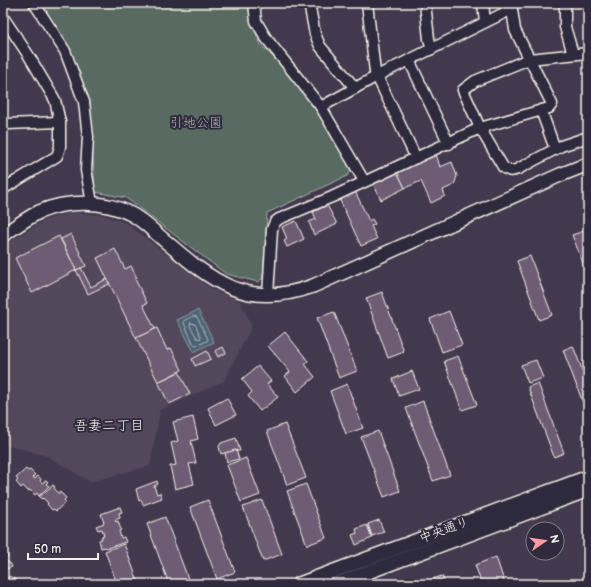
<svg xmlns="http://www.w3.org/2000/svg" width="591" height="587" viewBox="0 0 591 587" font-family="'Balsamiq Sans','Klee One',sans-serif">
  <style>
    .built { fill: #52465c }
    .green { fill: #596a62; stroke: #a6aea5 }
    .water { fill: #4b6275; stroke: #8f9ba3 }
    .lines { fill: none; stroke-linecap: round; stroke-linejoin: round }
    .shore { stroke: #b0b8ba; stroke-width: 1 }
    .building { fill: #6e5b74; stroke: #f4f1e8 }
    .minor-casing { stroke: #f4f1e8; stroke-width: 13 }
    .tertiary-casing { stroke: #f4f1e8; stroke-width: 16 }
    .minor { stroke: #2f2a3d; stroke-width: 10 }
    .tertiary { stroke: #2f2a3d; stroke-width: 13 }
    .labels { text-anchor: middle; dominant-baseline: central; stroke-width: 4; stroke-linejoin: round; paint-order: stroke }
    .park-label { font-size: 13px; fill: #aeb4ac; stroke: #2f2a3d }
    .street-label { font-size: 13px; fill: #f4f1e8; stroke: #2f2a3d }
    .neighbourhood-label { font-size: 14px; fill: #f4f1e8; stroke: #2f2a3d }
  </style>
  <rect width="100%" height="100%" fill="#42394e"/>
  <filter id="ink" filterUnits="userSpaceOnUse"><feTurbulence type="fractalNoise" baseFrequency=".025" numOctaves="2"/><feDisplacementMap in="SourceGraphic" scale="8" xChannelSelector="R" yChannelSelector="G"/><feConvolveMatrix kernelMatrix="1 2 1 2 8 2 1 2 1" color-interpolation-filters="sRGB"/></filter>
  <g filter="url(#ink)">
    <path class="built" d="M72,212L102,215L126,223L212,289L240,301L252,326L224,381L160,410L150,466L90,482L47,456L12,446L3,445V246L44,220Z"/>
    <path class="green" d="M37,3H248L251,21L261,45L282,66L329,125L351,171L347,176L267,213L263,278L258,282L226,274L126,198L95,192L90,102L78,69Z"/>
    <path class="water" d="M198,310L214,342L194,352L177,320Z"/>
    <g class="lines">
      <g class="shore">
        <path d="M194,316L197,317L208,339L207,341L196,346L194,345L184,323V321Z"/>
        <path d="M191,323L195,324L201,337L200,339L197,338L190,326Z"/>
      </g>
    </g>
    <g class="building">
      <path d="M436,154L440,167L452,162L457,176L454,185L443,190L445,196L431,203L421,181L405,188L397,172Z"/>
      <path d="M397,172L405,188L381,200L373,183Z"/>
      <path d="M355,191L369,221L372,219L375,224L371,226L377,239L361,246L339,198Z"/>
      <path d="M327,205L337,224L314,235L309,222L316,219L313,212Z"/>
      <path d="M296,221L304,239L287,247L284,241L287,239L282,227Z"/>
      <path d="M584,231L588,241V276L572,235Z"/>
      <path d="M71,234L86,266L76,270L61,239Z"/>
      <path d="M59,236L76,270L32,293L15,258Z"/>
      <path d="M115,249L125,269L131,266L137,278L135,279L147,303L143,305L155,329L136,338L97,258Z"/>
      <path d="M530,256L552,315L539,320L517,261Z"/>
      <path d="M81,268L91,287L107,279L109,284L88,294L76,270Z"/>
      <path d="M382,292L404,352L388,358L366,298Z"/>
      <path d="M449,311L462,345L442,352L430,319Z"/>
      <path d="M334,312L357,371L339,378L317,318Z"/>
      <path d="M157,328L167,350L171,348L182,370L158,382L136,338Z"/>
      <path d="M285,332L308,361L305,364L315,377L297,392L285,376L290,372L268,346Z"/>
      <path d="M573,346L588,385V416L563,350Z"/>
      <path d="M223,347L226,353L218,357L215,351Z"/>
      <path d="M207,351L211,359L195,366L192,359Z"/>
      <path d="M458,356L477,405L462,410L444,361Z"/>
      <path d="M536,360L543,378L528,383L521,365Z"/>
      <path d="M258,366L271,381L267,384L278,397L260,411L248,396L252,392L242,379Z"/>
      <path d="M412,371L419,389L399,396L393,379Z"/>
      <path d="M179,372L190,394L169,404L158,382Z"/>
      <path d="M538,383L564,453L554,457L528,387Z"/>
      <path d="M347,384L363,428L346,434L330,391Z"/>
      <path d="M227,398L236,415L216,425L208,408Z"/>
      <path d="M423,401L450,475L433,481L406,408Z"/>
      <path d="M193,417L198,439L191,441L196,463L189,464L194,484L175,489L170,466L176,465L171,443L178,441L173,422Z"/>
      <path d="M285,424L306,478L287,485L267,431Z"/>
      <path d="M378,431L400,491L384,497L361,437Z"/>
      <path d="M236,438L240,451H237L236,450L221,454L219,447L221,443Z"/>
      <path d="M236,450L239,459L227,462L225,453Z"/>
      <path d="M246,458L260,495L241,502L227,465Z"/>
      <path d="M26,469L28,471L30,470L35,475L33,477L35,479L38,476L41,479L40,481L42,483L46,480L48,482L46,484L49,486L39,496L37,493L35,495L30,490L28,491L23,486L21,488L16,482L18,480L16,478Z"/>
      <path d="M157,481L158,484L154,486L157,494L160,493L162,498L143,505L141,500L139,501L136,489Z"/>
      <path d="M306,484L326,538L307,545L287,491Z"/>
      <path d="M53,485L55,487L54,488L59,494L60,492L66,498L64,500L66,502L56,511L54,509L52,510L47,504L48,503L43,498L42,499L39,497Z"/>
      <path d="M208,500L235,572L217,579L190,507Z"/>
      <path d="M262,500L282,554L263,561L243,507Z"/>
      <path d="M120,507L122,512L119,513L120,518L115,520L116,522L118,521L121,530L119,531L121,538L124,537L126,542L107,548L106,547L101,548L99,540L102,539L101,537L104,536L102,529L98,530L96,526L104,523L101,514Z"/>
      <path d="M165,517L190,584H169L147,524Z"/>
      <path d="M379,520L384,532L372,536L368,524Z"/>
      <path d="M367,525L372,538L356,545L352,535L357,533L356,529Z"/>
      <path d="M124,544L139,584H117L105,551Z"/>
      <path d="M6,553L8,557L6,558L8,563H10L12,567L3,570V554Z"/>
      <path d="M496,557L505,584H482L475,565Z"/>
      <path d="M9,576L17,580L15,584H6Z"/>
      <path d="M442,576L445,584H423V582Z"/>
    </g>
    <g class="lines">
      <g class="minor-casing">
        <g id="minor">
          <path d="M34,3L65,51L84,102L88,137L86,170L92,203"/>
          <path d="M254,3L256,21L266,38L321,107L364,181"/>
          <path d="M309,3L315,34L320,46L355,88"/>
          <path d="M367,3L375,72L416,158"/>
          <path d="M425,3L429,39L432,49"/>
          <path d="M483,3L485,22"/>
          <path d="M565,3V27L573,54"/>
          <path d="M3,17L29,56L55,100L60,122V147L57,156L3,189"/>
          <path d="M588,53L529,59L475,81L463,90L480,128L503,167C508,171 511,172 518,169L561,146L588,137"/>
          <path d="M409,60L449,144"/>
          <path d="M321,107L377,76L512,9"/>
          <path d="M541,110L555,149"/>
          <path d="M3,126L7,124L60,122"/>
          <path d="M268,295L272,229L275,222L279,219L332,197L480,128L549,108L552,104L515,30L511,3"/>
        </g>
      </g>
      <g class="tertiary-casing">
        <g id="tertiary">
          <path d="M3,235C15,227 27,218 39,212C67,200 104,200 131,214C143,220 154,232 164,240C213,282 246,310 313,286L560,175L588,164"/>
          <path d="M299,584L588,477"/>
          <path d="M336,584L588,490"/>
        </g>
      </g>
      <use href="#minor" class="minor"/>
      <use href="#tertiary" class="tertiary"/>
    </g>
  </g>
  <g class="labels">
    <g class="park-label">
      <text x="196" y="123">引地公園</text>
    </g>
    <g class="street-label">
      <text transform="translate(444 530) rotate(-20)">中央通り</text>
    </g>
    <g class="neighbourhood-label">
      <text x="109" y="425">吾妻二丁目</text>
    </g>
  </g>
  <rect width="591" height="587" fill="none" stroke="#2f2a3d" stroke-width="16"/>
  <rect x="8" y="8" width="575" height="571" fill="none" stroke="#f4f1e8" stroke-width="1.5" filter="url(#ink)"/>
  <g transform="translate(545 541) rotate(77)"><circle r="19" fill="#2f2a3d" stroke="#7e7a81"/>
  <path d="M0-3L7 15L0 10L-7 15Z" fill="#ff9aa2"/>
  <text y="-6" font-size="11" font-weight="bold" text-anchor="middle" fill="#f4f1e8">N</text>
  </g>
  <path d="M28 553v6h70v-6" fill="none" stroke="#f4f1e8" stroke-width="2"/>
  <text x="34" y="553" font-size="12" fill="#f4f1e8" stroke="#2f2a3d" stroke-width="3" paint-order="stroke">50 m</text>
</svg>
